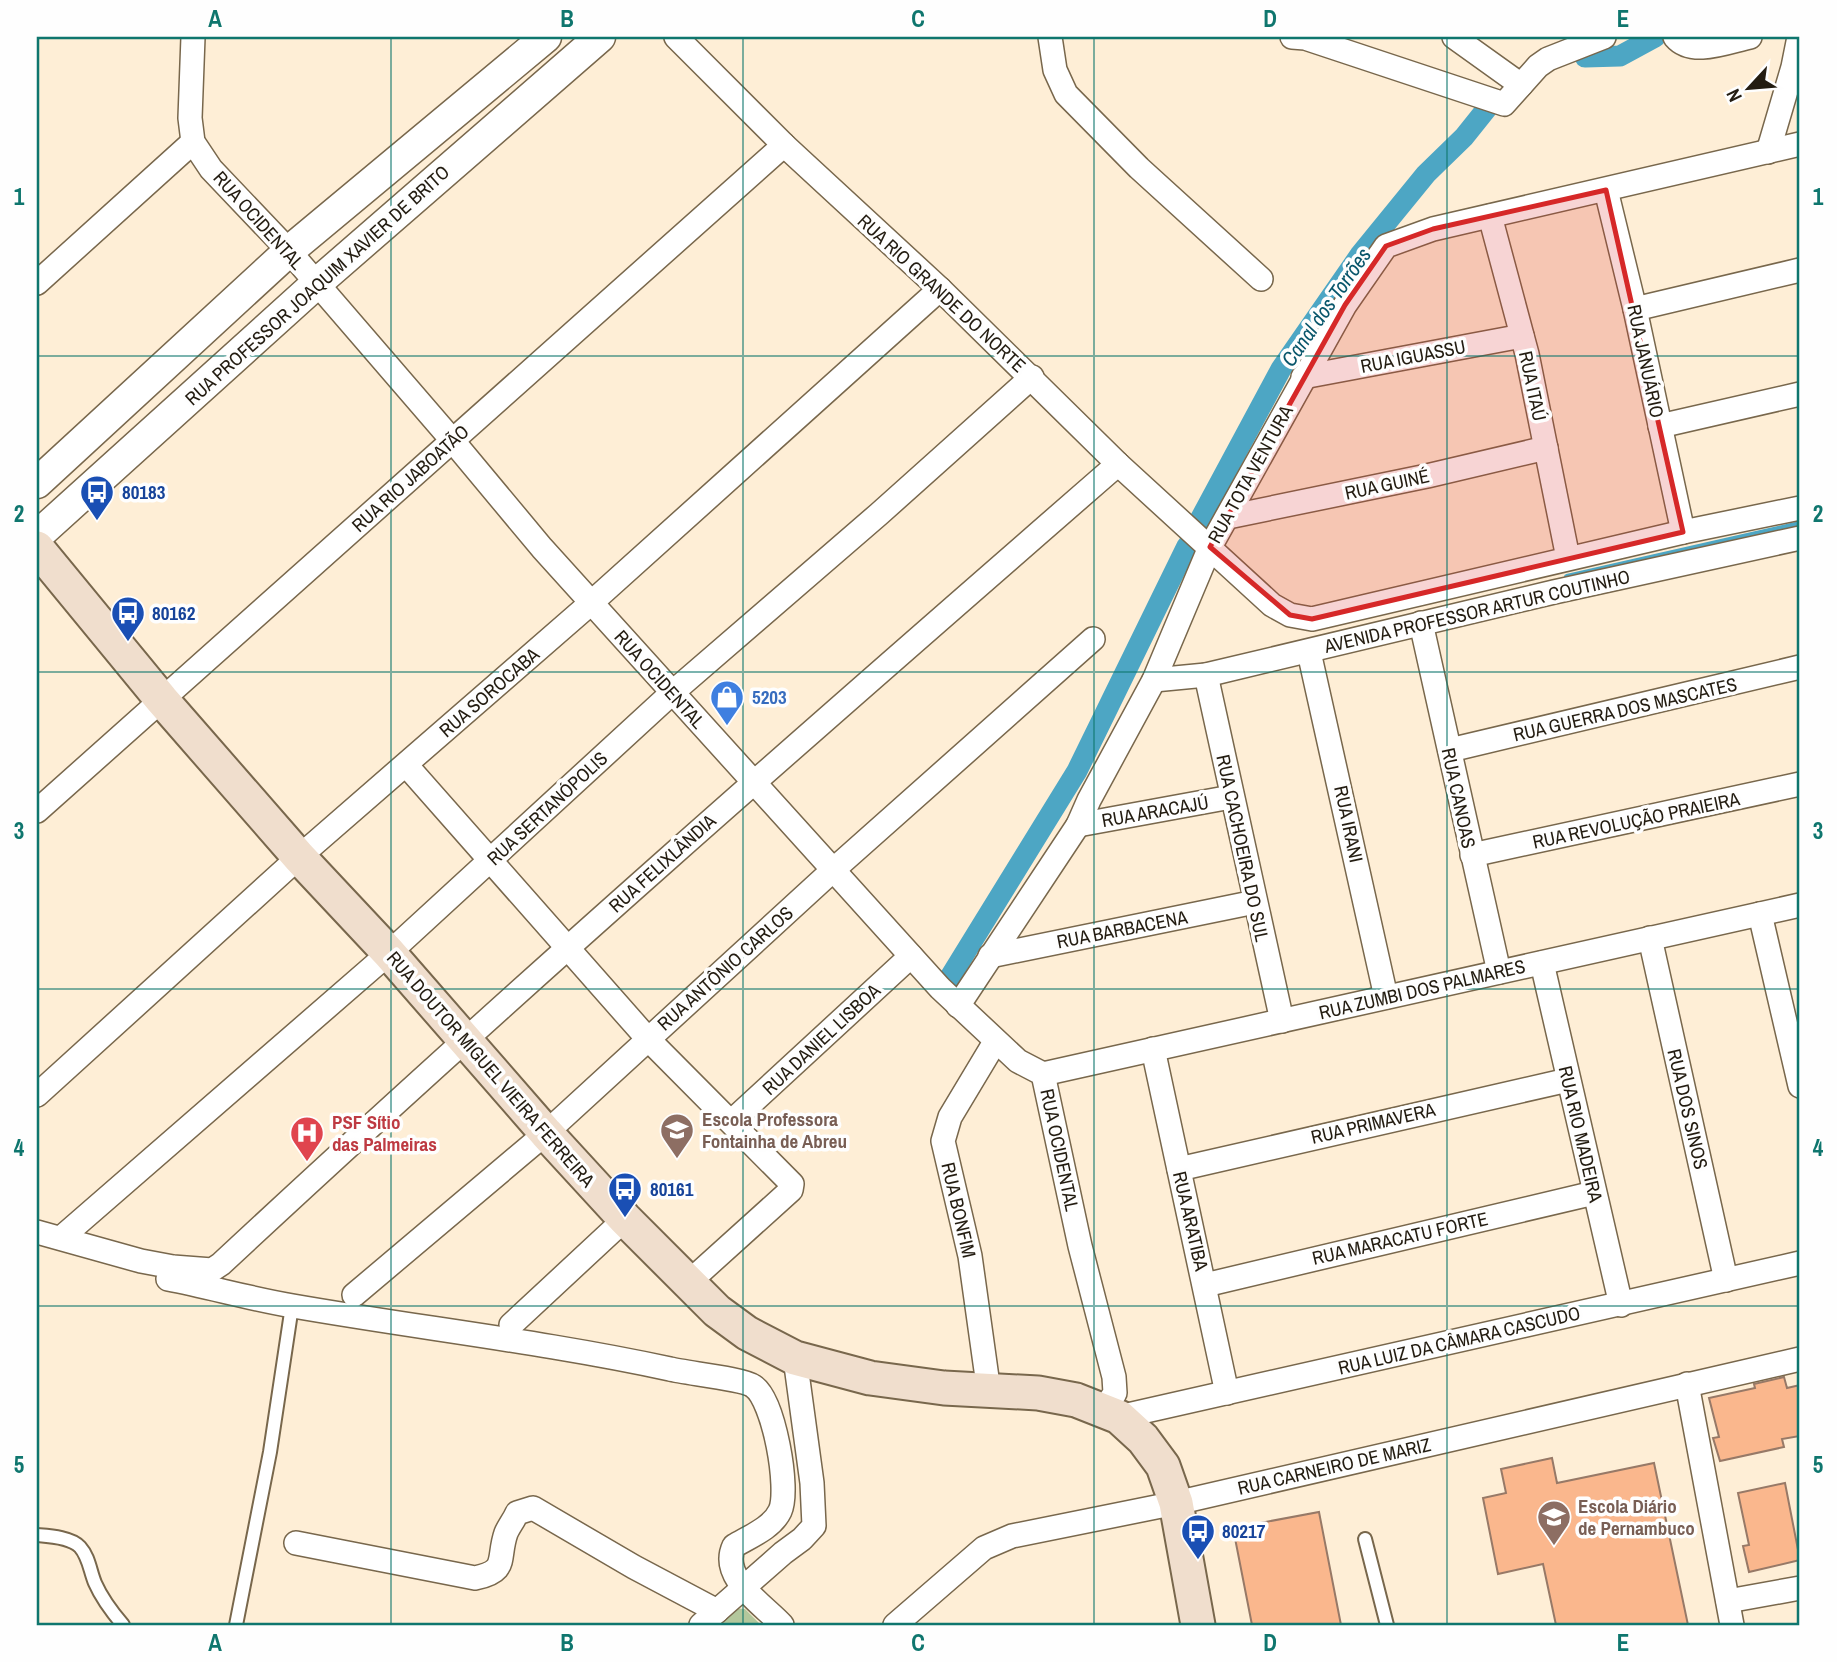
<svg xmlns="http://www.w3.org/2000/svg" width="1837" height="1662" viewBox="0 0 1837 1662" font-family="'Archivo Narrow',sans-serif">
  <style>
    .green { fill: #b3c79c }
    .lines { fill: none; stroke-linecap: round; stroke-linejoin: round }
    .stream { stroke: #4da6c4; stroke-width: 6 }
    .canal { stroke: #4da6c4; stroke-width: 21 }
    .building { fill: #fab78d; stroke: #977967; stroke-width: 2 }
    .service-casing { stroke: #78674c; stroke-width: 16 }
    .minor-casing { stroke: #78674c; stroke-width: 26 }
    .tertiary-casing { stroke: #78674c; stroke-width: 33 }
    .secondary-casing { stroke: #78674c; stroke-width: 37 }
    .service { stroke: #fff; stroke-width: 12 }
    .minor { stroke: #fff; stroke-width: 23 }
    .tertiary { stroke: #fff; stroke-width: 30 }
    .secondary { stroke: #f0decd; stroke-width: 33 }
    .marked { fill: #d62828; fill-opacity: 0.2; stroke: #d62828; stroke-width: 5; stroke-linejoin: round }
    .grid { fill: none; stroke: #0f766e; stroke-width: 2; stroke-opacity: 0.55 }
    .labels { text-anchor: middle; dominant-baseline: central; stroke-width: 7; stroke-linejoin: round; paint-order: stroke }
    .street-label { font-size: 19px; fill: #231c11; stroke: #fefefe }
    .transit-label { font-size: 19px; font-weight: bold; fill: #164399; stroke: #fefefe; text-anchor: start }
    .shop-label { font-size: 19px; font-weight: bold; fill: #366cbe; stroke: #fefefe; text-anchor: start }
    .education-label { font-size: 19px; font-weight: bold; fill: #785e54; stroke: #fefefe; text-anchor: start }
    .health-label { font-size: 19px; font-weight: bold; fill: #be3a42; stroke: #fefefe; text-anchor: start }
    .water-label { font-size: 21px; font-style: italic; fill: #09566b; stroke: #fefefe }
    .neatline { fill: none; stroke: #0f766e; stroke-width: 2.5 }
    .grid-label { font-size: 23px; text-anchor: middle; font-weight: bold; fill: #0f766e }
  </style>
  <rect width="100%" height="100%" fill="#feeed6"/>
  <path class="green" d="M733,1608L745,1609L761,1625H713Z"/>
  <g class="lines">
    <path class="stream" d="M1567,577L1800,524"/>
    <g class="canal">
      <path d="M1585,57L1620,56L1655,37"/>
      <path d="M1195,529L1281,369L1360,255L1426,174L1464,137L1488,107"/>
      <path d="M947,982L1077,771L1187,546"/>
    </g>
  </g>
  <g class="building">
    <path d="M1784,1377L1787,1388L1800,1385V1436L1782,1439L1784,1447L1720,1461L1713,1438L1719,1437L1709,1398L1755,1388L1754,1384Z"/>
    <path d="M1552,1458L1557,1483L1654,1463L1688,1625H1556L1543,1564L1498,1574L1483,1498L1506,1493L1501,1469Z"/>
    <path d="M1785,1483L1800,1560L1749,1572L1743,1546L1749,1545L1738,1493Z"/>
    <path d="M1319,1512L1341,1625H1252L1233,1528Z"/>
  </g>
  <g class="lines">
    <g class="service-casing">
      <g id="service">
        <path d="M37,1535C49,1536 71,1537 80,1547C89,1557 90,1571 95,1583C102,1599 112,1612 123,1625"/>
        <path d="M1365,1539L1387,1625"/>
        <path d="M236,1625L270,1452L292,1306"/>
      </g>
    </g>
    <g class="minor-casing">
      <g id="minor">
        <path d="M193,37L190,118L193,142L211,169L289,251L452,440L542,548L940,988L1018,1061L1043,1074L1080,1246L1114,1377L1115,1393L1103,1411"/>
        <path d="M676,37L784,145L940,289L1118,464L1272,605L1290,615L1312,619L1683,532L1800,508"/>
        <path d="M1050,37L1055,70L1066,94L1139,168L1261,279"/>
        <path d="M1292,37L1305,38L1504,104L1538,66L1548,59L1604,37"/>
        <path d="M1454,37L1521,85"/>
        <path d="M1675,37C1692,57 1727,42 1750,37"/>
        <path d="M1768,152L1793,67L1799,37"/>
        <path d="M1606,190L1635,309L1683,532"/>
        <path d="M1490,216L1527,354L1568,558"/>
        <path d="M37,283L193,142"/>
        <path d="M1635,309L1800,270"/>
        <path d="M1303,377L1522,336"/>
        <path d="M1660,426L1800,394"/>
        <path d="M1228,517L1427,476L1546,448"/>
        <path d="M1421,623L1499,972"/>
        <path d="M1309,652L1386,997"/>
        <path d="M1206,675L1282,1021"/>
        <path d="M1154,680L1206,675L1554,592L1800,538"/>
        <path d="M1450,750L1800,667"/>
        <path d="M407,766L647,1038L792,1184L791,1190L688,1283"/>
        <path d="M37,811L784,145"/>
        <path d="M1078,825L1231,797"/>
        <path d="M1472,855L1800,784"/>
        <path d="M1760,914L1800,1086"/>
        <path d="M1650,938L1726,1280"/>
        <path d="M990,956L1255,902"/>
        <path d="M1542,963L1621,1305"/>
        <path d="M958,1006L1078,825L1089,800L1154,680L1210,547L1345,305L1386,246L1433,229L1800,144"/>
        <path d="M1153,1049L1227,1393"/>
        <path d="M1043,1074L1800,905"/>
        <path d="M37,1095L299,857L591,603L940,289"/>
        <path d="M731,1122L911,956"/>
        <path d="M1179,1169L1568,1080"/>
        <path d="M37,1232L141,1261L173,1267L212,1270L221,1264C514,991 816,727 1118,464"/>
        <path d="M61,1238L389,953L673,692L879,514L1032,377"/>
        <path d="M168,1279C210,1287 251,1299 293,1306C419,1328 545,1342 670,1369C686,1373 744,1379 753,1386C774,1399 790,1490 780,1511C772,1528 749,1537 734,1546C719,1578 764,1605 782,1625"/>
        <path d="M1205,1285L1594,1193"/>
        <path d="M354,1295L546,1133L832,871L1093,639"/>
        <path d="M511,1325L625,1219"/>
        <path d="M1687,1384L1732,1625"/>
        <path d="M989,1392L970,1256L943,1141L950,1117L995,1042"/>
        <path d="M1119,1417L1800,1263"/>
        <path d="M296,1543L475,1578C509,1571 497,1559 506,1533C509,1526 514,1520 517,1513L533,1508L634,1567L717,1611"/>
        <path d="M1728,1601L1800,1588"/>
        <path d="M701,1625L783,1553L802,1539L814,1526L812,1483L795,1358"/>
        <path d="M895,1625L984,1548L1012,1536L1176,1503L1800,1359"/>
      </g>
    </g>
    <g class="tertiary-casing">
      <g id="tertiary">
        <path d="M37,483L289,251L546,37"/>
        <path d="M37,536L316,284L600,37"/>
      </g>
    </g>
    <g class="secondary-casing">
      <path id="secondary" d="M37,548L162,700L299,857L389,953L546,1133L625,1219L717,1311L747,1333L795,1358L870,1378L944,1388L1038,1393L1076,1400L1119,1417L1143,1439L1163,1466L1176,1503L1198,1625"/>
    </g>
    <use href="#service" class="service"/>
    <use href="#minor" class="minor"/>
    <use href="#tertiary" class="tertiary"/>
    <use href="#secondary" class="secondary"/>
  </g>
  <path class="marked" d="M1606,190L1683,532L1312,619L1290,615L1210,547L1345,305L1386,246L1433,229Z"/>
  <path class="grid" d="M391,37V1625M743,37V1625M1094,37V1625M1447,37V1625M37,356H1800M37,672H1800M37,989H1800M37,1306H1800"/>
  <defs>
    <g id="bus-pin" transform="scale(1.75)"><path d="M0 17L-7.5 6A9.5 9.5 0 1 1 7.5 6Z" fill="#1a4fb4" stroke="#fefefe"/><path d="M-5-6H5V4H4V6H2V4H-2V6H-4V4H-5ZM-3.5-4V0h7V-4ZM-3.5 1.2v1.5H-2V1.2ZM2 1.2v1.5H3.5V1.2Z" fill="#fff"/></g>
    <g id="shop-pin" transform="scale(1.75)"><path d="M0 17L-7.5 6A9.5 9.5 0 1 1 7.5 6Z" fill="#3f7fe0" stroke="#fefefe"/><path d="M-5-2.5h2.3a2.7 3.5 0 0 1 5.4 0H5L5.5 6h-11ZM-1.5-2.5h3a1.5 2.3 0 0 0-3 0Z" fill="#fff"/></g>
    <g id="school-pin" transform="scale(1.75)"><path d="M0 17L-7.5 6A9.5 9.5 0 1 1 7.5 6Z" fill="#8d6e63" stroke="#fefefe"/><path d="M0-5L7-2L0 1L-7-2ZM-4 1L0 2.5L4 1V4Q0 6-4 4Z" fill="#fff"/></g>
    <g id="hospital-pin" transform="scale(1.75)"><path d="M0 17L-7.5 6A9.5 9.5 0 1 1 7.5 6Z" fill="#e0444e" stroke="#fefefe"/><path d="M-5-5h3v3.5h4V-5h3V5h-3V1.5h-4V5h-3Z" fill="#fff"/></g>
  </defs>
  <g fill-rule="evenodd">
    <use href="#bus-pin" x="97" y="492"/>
    <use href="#bus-pin" x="128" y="613"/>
    <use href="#shop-pin" x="727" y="697"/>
    <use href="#school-pin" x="677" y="1130"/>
    <use href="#hospital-pin" x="307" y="1133"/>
    <use href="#bus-pin" x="625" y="1189"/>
    <use href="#school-pin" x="1554" y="1517"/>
    <use href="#bus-pin" x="1198" y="1531"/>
  </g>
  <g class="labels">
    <g class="street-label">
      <text transform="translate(259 220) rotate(48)">RUA OCIDENTAL</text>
      <text transform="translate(317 285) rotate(-42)">RUA PROFESSOR JOAQUIM XAVIER DE BRITO</text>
      <text transform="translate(942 293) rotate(43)">RUA RIO GRANDE DO NORTE</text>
      <text transform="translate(1413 356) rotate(-11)">RUA IGUASSU</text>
      <text transform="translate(1646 361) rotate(78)">RUA JANUÁRIO</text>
      <text transform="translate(1533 386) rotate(78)">RUA ITAÚ</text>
      <text transform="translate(1250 474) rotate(-61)">RUA TOTA VENTURA</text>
      <text transform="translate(410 478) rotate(-42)">RUA RIO JABOATÃO</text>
      <text transform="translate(1387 484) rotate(-12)">RUA GUINÉ</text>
      <text transform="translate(1477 611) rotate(-13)">AVENIDA PROFESSOR ARTUR COUTINHO</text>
      <text transform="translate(660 679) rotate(48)">RUA OCIDENTAL</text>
      <text transform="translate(489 692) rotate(-41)">RUA SOROCABA</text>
      <text transform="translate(1625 709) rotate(-13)">RUA GUERRA DOS MASCATES</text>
      <text transform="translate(1459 798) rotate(78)">RUA CANOAS</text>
      <text transform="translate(547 808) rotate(-43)">RUA SERTANÓPOLIS</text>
      <text transform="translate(1155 811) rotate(-10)">RUA ARACAJÚ</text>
      <text transform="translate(1636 820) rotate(-12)">RUA REVOLUÇÃO PRAIEIRA</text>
      <text transform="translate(1349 824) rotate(78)">RUA IRANI</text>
      <text transform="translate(1243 848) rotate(78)">RUA CACHOEIRA DO SUL</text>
      <text transform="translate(662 863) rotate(-42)">RUA FELIXLÂNDIA</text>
      <text transform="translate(1122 929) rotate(-11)">RUA BARBACENA</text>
      <text transform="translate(725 968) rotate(-42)">RUA ANTÔNIO CARLOS</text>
      <text transform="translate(1422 989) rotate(-13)">RUA ZUMBI DOS PALMARES</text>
      <text transform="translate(821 1039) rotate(-43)">RUA DANIEL LISBOA</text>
      <text transform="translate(491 1069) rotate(49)">RUA DOUTOR MIGUEL VIEIRA FERREIRA</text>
      <text transform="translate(1688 1109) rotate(77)">RUA DOS SINOS</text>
      <text transform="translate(1373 1123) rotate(-13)">RUA PRIMAVERA</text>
      <text transform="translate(1581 1134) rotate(77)">RUA RIO MADEIRA</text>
      <text transform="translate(1060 1150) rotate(78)">RUA OCIDENTAL</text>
      <text transform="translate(959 1210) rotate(77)">RUA BONFIM</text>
      <text transform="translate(1191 1221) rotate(77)">RUA ARATIBA</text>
      <text transform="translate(1400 1238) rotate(-13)">RUA MARACATU FORTE</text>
      <text transform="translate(1459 1340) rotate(-13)">RUA LUIZ DA CÂMARA CASCUDO</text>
      <text transform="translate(1334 1466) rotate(-13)">RUA CARNEIRO DE MARIZ</text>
    </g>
    <g class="transit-label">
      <text x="122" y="492">80183</text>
      <text x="152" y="613">80162</text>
      <text x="650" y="1189">80161</text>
      <text x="1222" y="1531">80217</text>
    </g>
    <g class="shop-label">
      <text x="752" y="697">5203</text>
    </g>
    <g class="education-label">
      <text x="702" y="1119">Escola Professora<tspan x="702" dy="22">Fontainha de Abreu</tspan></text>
      <text x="1578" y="1506">Escola Diário<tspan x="1578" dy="22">de Pernambuco</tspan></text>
    </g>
    <g class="health-label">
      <text x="332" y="1122">PSF Sítio<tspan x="332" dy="22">das Palmeiras</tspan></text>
    </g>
    <g class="water-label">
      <text transform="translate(1326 307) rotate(-55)">Canal dos Torrões</text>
    </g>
  </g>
  <rect width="1837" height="1662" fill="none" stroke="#fefefe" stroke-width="77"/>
  <g transform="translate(1749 88) rotate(244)" stroke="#fefefe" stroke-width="5" paint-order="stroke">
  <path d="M0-5L12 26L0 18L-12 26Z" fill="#231c11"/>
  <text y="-10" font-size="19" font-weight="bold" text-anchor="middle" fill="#231c11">N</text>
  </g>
  <rect x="38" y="38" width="1760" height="1586" class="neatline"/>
  <g class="grid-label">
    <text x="215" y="27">A</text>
    <text x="567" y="27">B</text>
    <text x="918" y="27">C</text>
    <text x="1270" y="27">D</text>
    <text x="1623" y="27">E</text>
    <text x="19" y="205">1</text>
    <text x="1818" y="205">1</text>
    <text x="19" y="522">2</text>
    <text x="1818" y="522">2</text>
    <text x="19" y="839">3</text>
    <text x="1818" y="839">3</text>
    <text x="19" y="1156">4</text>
    <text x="1818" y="1156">4</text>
    <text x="19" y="1473">5</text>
    <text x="1818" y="1473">5</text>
    <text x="215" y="1651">A</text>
    <text x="567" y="1651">B</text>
    <text x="918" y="1651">C</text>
    <text x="1270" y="1651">D</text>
    <text x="1623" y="1651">E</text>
  </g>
</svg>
